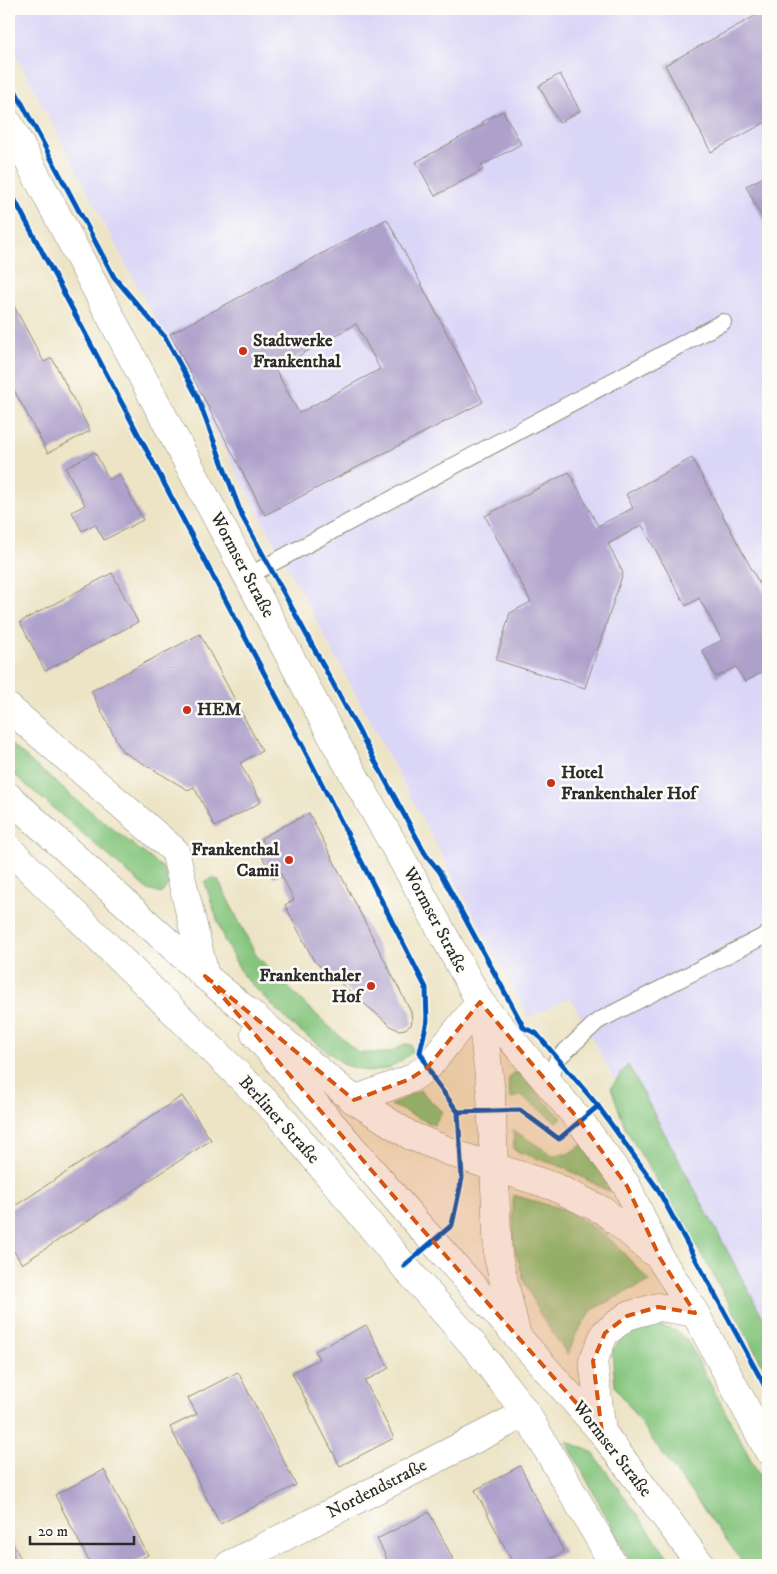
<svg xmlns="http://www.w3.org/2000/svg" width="777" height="1574" viewBox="0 0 777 1574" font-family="'IM FELL DW Pica',serif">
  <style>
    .built { fill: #dad6f7 }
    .green { fill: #84c57d; stroke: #587854 }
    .building { fill: #ada0cb; fill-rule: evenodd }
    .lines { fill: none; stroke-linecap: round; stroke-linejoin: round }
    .lane-casing { stroke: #8c8878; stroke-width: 18 }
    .street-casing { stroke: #8c8878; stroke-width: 29 }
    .secondary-casing { stroke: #8c8878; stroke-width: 29 }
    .lane { stroke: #fff; stroke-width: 16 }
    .street { stroke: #fff; stroke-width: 28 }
    .secondary { stroke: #fff; stroke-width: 28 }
    .cycleway-casing { stroke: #fdfcf7; stroke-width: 8 }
    .cycleway { stroke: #0057b8; stroke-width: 5 }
    .marked { fill: #d5540f; fill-opacity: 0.2; stroke: #d5540f; stroke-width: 4; stroke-dasharray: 10 6; stroke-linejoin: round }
    .poi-dot { fill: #c8321e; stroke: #fdfcf7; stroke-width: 2 }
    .labels { text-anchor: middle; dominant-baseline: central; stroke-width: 5; stroke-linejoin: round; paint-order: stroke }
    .poi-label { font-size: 18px; font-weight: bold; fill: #2b2b2b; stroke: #fdfcf7; text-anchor: start }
    .street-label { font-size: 18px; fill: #2b2b2b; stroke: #fdfcf7 }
  </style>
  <rect width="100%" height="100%" fill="#fdfcf7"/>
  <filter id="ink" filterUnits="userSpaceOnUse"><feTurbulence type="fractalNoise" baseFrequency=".02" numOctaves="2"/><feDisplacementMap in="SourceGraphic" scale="10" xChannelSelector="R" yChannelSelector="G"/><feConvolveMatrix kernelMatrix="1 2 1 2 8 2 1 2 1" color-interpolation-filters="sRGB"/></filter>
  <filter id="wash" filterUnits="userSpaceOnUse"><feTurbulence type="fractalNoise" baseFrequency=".0096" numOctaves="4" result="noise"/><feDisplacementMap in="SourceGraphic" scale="20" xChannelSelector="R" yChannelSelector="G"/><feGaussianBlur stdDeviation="1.12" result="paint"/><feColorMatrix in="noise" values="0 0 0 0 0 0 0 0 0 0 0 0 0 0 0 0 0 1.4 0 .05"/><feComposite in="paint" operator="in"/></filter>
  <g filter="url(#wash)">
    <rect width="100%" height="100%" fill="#ede4c6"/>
    <path class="built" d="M9,9H768V1365L570,997L529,1018L149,308L9,42Z"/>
    <g class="green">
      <path d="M9,743L80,803L163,868L169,884L161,894L148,890L9,770Z"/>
      <path d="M211,878L218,880L256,955L308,1007L358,1053H388L406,1044L411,1045L413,1052L390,1068L370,1072L345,1065L290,1023L244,977L224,940L205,883Z"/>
      <path d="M628,1065L768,1327V1375L710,1269L626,1130L611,1087Z"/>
      <path d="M514,1072L518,1073L562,1118L556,1122L522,1096L510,1098L508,1080Z"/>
      <path d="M420,1090L442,1112L434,1125L391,1105Z"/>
      <path d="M513,1130L552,1155L568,1154L582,1145L612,1187V1190L608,1191L565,1168L514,1150Z"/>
      <path d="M513,1195L565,1210L607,1236L650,1281L628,1291L592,1310L576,1334L568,1355L542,1318L524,1281L513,1243Z"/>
      <path d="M655,1324L676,1331L687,1340L768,1492V1565H745L658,1448L615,1386L612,1350L629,1332Z"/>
      <path d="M566,1441L592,1452L674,1565H632Z"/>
    </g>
    <g id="blocks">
      <g class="building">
        <path d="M768,9V121L711,152L665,65Z"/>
        <path d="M560,74L580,111L559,123L539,86Z"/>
        <path d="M503,111L521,144L481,166L483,170L435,196L416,162L483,125L482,122Z"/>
        <path d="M768,175V229L746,186Z"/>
        <path d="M387,219L483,402L265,515L170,334ZM356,324L380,369L299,413L275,369Z"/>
        <path d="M9,297L44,362L52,358L90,431L48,453L9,381Z"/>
        <path d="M95,452L109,480L119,474L143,520L104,540L95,524L82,531L72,512L85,505L66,468Z"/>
        <path d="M692,458L766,596L768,595V669L745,682L736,667L716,677L702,650L722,640L699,598L686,606L642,525L608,544L623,573L585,688L496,660L510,613L531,602L485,516L569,472L598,526L633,508L626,494Z"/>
        <path d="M112,573L138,622L45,671L20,622Z"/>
        <path d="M200,634L262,751L240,763L261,802L215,827L194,787L188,790L122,751L91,691Z"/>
        <path d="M309,813L411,1012L412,1021L411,1025L405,1029L399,1030L392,1027L314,961L285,905L294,900L281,874L273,878L262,856L269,852L261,838Z"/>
        <path d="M182,1096L211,1140L22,1264L9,1244V1210Z"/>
        <path d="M366,1325L389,1368L365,1381L394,1438L340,1466L292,1373L319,1359L315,1351Z"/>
        <path d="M238,1372L296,1485L220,1524L170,1427L197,1414L188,1398Z"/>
        <path d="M520,1466L564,1552L537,1565H514L475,1490Z"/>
        <path d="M104,1470L148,1555L130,1565H91L55,1495Z"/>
        <path d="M429,1512L456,1565H390L377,1539Z"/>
        <path d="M9,1536L24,1565H9Z"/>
      </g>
    </g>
  </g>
  <g filter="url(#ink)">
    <use href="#blocks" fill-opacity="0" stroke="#8c8878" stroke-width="1"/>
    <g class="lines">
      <g class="lane-casing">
        <g id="lane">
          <path d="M248,576L723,322"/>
          <path d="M548,1081L558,1058L598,1021L768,934"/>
        </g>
      </g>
      <g class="street-casing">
        <g id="street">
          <path d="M9,708L175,851L205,976"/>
          <path d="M9,849L280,1116L404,1266L477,1349L526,1413L600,1540L613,1565"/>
          <path d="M229,1565L526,1413"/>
        </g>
      </g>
      <g class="secondary-casing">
        <g id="secondary">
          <path d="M9,124L335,742L416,884L480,1002L580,1121L627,1186L660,1258L695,1313L768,1450"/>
          <path d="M9,797L205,976L354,1100L411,1136L461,1156L555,1187L604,1211L653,1252"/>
          <path d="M480,1002L491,1093L498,1257L516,1332"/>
          <path d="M255,1034L415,1221L602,1432L701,1565"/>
          <path d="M354,1100L410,1079L428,1067L480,1002"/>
          <path d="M602,1432L593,1361L605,1333L627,1316L658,1307L695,1313"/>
        </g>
      </g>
      <use href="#lane" class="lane"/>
      <use href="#street" class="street"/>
      <use href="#secondary" class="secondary"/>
      <g class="cycleway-casing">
        <g id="cycleway">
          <path d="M9,79L114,277L165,337L197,396L242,516L426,855L440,872L524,1028L536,1033L598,1106L657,1188L768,1392"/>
          <path d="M9,189L303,747L426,988L427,1021L420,1052L435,1081L458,1112L462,1178L452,1225L404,1266"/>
          <path d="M458,1112L520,1110L559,1139L598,1106"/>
        </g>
      </g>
      <use href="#cycleway" class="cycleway"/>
    </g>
  </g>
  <path class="marked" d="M205,976L354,1100L410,1079L428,1067L480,1002L580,1121L627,1186L660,1258L695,1313L658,1307L627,1316L605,1333L593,1361L602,1432L415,1221Z"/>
  <g class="poi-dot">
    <circle cx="243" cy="351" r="5"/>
    <circle cx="187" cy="710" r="5"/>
    <circle cx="551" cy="783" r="5"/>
    <circle cx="289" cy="860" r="5"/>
    <circle cx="371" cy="986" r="5"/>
  </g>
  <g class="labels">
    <g class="poi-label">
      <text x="253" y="341">Stadtwerke<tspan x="253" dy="21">Frankenthal</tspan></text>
      <text x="197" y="710">HEM</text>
      <text x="561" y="773">Hotel<tspan x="561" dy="21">Frankenthaler Hof</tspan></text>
      <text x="279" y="850" text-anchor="end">Frankenthal<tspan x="279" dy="21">Camii</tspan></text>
      <text x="361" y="976" text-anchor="end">Frankenthaler<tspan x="361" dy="21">Hof</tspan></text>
    </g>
    <g class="street-label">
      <text transform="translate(242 565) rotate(62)">Wormser Straße</text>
      <text transform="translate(435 920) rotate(62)">Wormser Straße</text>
      <text transform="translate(279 1120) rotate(48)">Berliner Straße</text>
      <text transform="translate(612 1449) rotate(52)">Wormser Straße</text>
      <text transform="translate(377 1489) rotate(-27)">Nordendstraße</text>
    </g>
  </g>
  <rect width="777" height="1574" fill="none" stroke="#fdfcf7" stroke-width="30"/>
  <path d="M30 1536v8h104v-8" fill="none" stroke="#2b2b2b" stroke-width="2.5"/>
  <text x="38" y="1536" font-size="15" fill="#2b2b2b" stroke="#fdfcf7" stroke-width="4" paint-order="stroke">20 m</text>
</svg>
